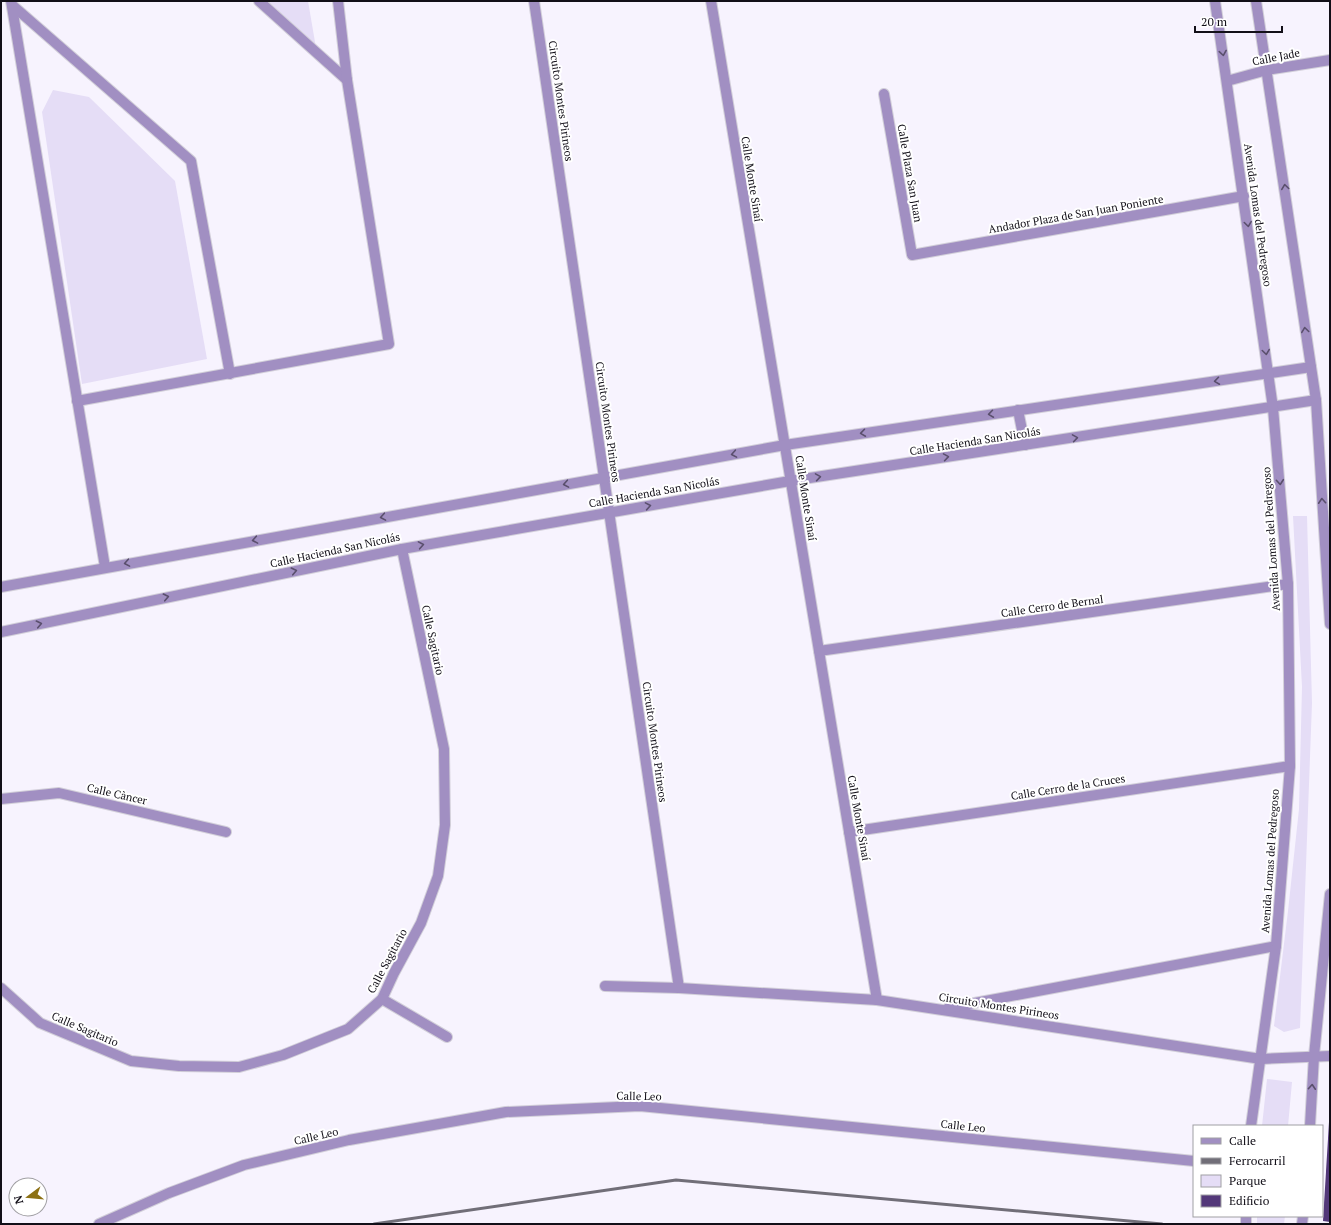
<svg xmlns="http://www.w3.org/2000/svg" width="1331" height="1225" viewBox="0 0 1331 1225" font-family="'PT Serif',serif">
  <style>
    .green { fill: #e5ddf6 }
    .building { fill: #533879 }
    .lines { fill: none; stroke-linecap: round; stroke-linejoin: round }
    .minor-casing { stroke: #d2cfd9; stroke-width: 12 }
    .tertiary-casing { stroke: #d2cfd9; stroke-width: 12 }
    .minor { stroke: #a18fc2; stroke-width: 10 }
    .tertiary { stroke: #a18fc2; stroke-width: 10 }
    .rail { stroke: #716e78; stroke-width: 3 }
    .oneway { stroke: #5a4f6d }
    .labels { text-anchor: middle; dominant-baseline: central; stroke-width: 4; stroke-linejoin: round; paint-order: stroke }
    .street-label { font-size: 11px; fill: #120f18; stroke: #fff }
  </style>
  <rect width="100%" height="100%" fill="#f7f3fe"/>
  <g class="green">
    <path d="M260,1H308L316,48Z"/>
    <path d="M53,90L89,97L175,181L207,359L82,384L42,112Z"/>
    <path d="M1293,516H1307L1312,703L1300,1028L1284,1032L1274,1026L1288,911L1299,809L1302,687Z"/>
    <path d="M1267,1079L1292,1082L1288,1126H1262Z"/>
    <path d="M1257,1216H1285L1284,1224H1257Z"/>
  </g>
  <path class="building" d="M1329,1122H1330V1222L1323,1221Z"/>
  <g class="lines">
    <g class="minor-casing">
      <g id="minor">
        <path d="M11,1L105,567"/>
        <path d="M259,1L347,80"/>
        <path d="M534,1L679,988"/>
        <path d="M711,1L877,1000"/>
        <path d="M12,5L191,161L230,374"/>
        <path d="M1227,81L1267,70L1330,60"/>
        <path d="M884,94L912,255L1244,196"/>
        <path d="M77,401L389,344L347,80L338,1"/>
        <path d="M1018,410L1025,445"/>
        <path d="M1,587L785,445L1311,367"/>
        <path d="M1,632L402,549L790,481L1316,400"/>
        <path d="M819,651L1288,584"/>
        <path d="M1,799L59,793L226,832"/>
        <path d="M849,832L1290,766"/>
        <path d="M605,986L679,988L877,1000L1261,1059L1330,1056"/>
        <path d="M1,988L40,1023L131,1061L179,1066L239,1067L283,1055L348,1029L382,999L394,973L421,923L438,876L445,825L444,749L402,549"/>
        <path d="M382,999L447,1037"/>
        <path d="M948,1008L1276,946"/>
      </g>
    </g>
    <g class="tertiary-casing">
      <g id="tertiary">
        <path d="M1215,1L1273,408L1288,584L1290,766L1276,946L1251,1126"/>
        <path d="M1256,1L1316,400L1330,624"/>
        <path d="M1310,1126L1314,1056L1330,894"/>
        <path d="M1246,1216V1224"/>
        <path d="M99,1224L169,1193L244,1165L349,1140L506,1112L640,1106L1194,1161"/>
        <path d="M1302,1224L1303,1216"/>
      </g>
    </g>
    <use href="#minor" class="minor"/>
    <use href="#tertiary" class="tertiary"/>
    <path class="rail" d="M374,1224L676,1180L1162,1224"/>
  </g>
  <defs><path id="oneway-chevron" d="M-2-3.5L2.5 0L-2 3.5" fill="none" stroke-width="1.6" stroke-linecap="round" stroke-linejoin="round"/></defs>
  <g class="oneway">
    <use href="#oneway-chevron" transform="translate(1223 53) rotate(81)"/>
    <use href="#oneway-chevron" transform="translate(1285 187) rotate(-98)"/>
    <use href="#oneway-chevron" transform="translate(1248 224) rotate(82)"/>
    <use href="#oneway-chevron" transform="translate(1305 330) rotate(-98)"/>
    <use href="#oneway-chevron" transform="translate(1266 352) rotate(82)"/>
    <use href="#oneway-chevron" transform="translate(1217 381) rotate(172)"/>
    <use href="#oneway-chevron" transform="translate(991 414) rotate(172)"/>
    <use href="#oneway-chevron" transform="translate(863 433) rotate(172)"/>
    <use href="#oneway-chevron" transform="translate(1075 438) rotate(-9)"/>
    <use href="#oneway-chevron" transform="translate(734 454) rotate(170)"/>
    <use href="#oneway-chevron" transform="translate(946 457) rotate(-9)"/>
    <use href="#oneway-chevron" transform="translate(818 477) rotate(-9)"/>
    <use href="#oneway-chevron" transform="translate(1280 482) rotate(85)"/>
    <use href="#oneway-chevron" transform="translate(566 484) rotate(170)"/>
    <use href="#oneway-chevron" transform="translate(1322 501) rotate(-94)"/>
    <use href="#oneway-chevron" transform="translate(648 506) rotate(-10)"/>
    <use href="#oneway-chevron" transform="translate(383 517) rotate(170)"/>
    <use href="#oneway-chevron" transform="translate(255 540) rotate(170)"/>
    <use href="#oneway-chevron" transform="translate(421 545) rotate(-10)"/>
    <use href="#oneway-chevron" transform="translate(127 563) rotate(170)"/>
    <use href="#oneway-chevron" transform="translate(294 571) rotate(-12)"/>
    <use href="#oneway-chevron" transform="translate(166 597) rotate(-12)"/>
    <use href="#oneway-chevron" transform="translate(39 624) rotate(-12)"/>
    <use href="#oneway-chevron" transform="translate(1312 1087) rotate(-86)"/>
  </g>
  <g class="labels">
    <g class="street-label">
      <text transform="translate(1276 57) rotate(-11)">Calle Jade</text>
      <text transform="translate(561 101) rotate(82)">Circuito Montes Pirineos</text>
      <text transform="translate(910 173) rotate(80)">Calle Plaza San Juan</text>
      <text transform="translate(752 179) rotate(81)">Calle Monte Sinaí</text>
      <text transform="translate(1076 214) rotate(-10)">Andador Plaza de San Juan Poniente</text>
      <text transform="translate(1258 215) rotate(82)">Avenida Lomas del Pedregoso</text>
      <text transform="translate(608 422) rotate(82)">Circuito Montes Pirineos</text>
      <text transform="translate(975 441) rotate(-9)">Calle Hacienda San Nicolás</text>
      <text transform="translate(654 492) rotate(-10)">Calle Hacienda San Nicolás</text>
      <text transform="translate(806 498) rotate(81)">Calle Monte Sinaí</text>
      <text transform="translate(1271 539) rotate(-94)">Avenida Lomas del Pedregoso</text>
      <text transform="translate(335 550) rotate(-12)">Calle Hacienda San Nicolás</text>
      <text transform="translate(1052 606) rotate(-8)">Calle Cerro de Bernal</text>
      <text transform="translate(433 640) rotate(78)">Calle Sagitario</text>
      <text transform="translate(655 742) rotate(82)">Circuito Montes Pirineos</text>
      <text transform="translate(1068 787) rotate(-9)">Calle Cerro de la Cruces</text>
      <text transform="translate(117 794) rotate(13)">Calle Càncer</text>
      <text transform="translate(859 818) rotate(80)">Calle Monte Sinaí</text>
      <text transform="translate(1270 861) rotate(-86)">Avenida Lomas del Pedregoso</text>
      <text transform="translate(387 961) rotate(-62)">Calle Sagitario</text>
      <text transform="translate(999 1006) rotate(9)">Circuito Montes Pirineos</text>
      <text transform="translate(85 1029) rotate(23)">Calle Sagitario</text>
      <text transform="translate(639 1096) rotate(1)">Calle Leo</text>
      <text transform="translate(963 1126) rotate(6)">Calle Leo</text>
      <text transform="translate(316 1136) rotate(-13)">Calle Leo</text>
    </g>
  </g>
  <rect width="1331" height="1225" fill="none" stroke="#120f18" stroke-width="4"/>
  <rect x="1193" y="1125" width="130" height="92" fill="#ffffff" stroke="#a09fa3"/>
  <rect x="1201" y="1138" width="20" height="6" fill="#a18fc2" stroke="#a09fa3"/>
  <text x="1229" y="1145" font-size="12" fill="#120f18">Calle</text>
  <rect x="1201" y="1158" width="20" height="6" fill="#716e78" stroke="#a09fa3"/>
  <text x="1229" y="1165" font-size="12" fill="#120f18">Ferrocarril</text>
  <rect x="1201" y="1175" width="20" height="12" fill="#e5ddf6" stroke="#a09fa3"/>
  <text x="1229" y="1185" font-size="12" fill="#120f18">Parque</text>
  <rect x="1201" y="1195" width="20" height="12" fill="#533879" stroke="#a09fa3"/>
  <text x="1229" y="1205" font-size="12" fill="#120f18">Edificio</text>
  <g transform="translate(28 1197) rotate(254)"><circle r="19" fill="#ffffff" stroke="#a09fa3"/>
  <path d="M0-3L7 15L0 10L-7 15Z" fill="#8d7114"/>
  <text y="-6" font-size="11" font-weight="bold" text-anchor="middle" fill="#120f18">N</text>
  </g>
  <path d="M1195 26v6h87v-6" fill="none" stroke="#120f18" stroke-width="2"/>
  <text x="1201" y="26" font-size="12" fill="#120f18" stroke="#ffffff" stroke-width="3" paint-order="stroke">20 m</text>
</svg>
